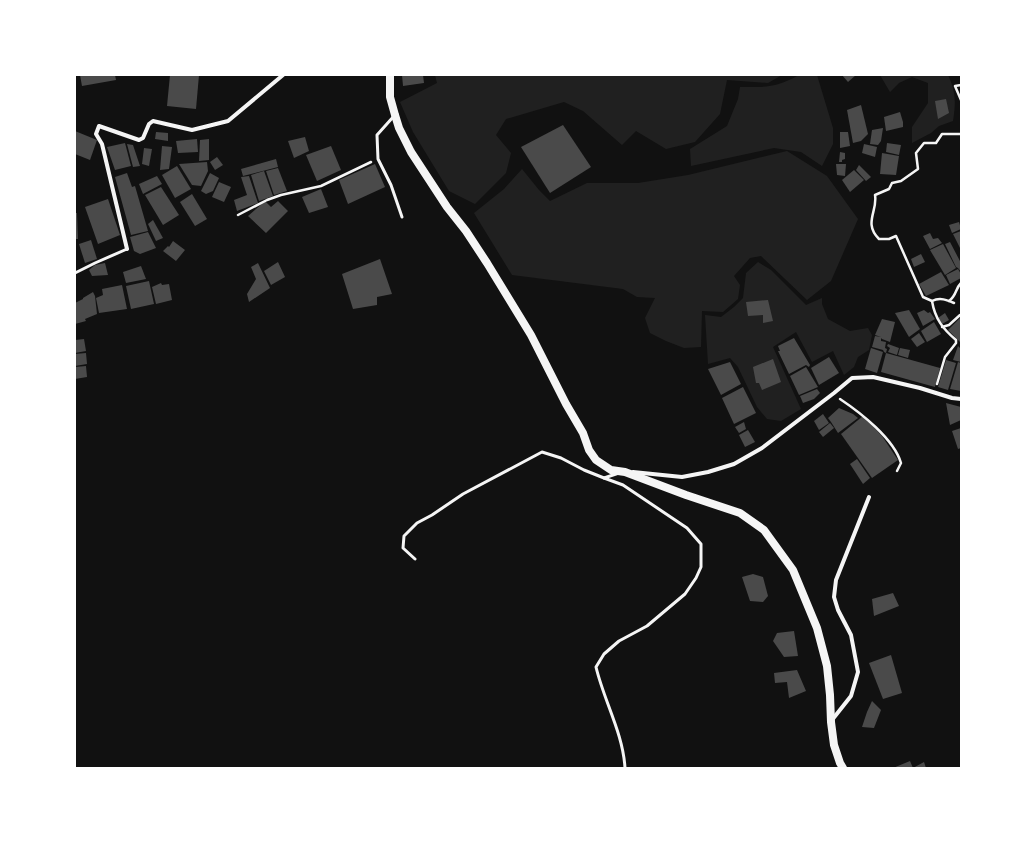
<svg xmlns="http://www.w3.org/2000/svg" width="1036" height="843" viewBox="0 0 1036 843" font-family="Commissioner,sans-serif">
  <style>
    .green { fill: #202020 }
    .building { fill: #4a4a4a }
    .lines { fill: none; stroke-linecap: round; stroke-linejoin: round }
    .path { stroke: #f5f5f5; stroke-width: 2.5 }
    .service { stroke: #f5f5f5; stroke-width: 3 }
    .minor { stroke: #f5f5f5; stroke-width: 4 }
    .secondary { stroke: #f5f5f5; stroke-width: 8 }
  </style>
  <rect width="100%" height="100%" fill="#111"/>
  <g class="green">
    <path d="M435,75H782L768,83L727,80L720,114L695,142L666,149L636,131L622,145L583,111L564,102L506,119L496,135L511,153L506,173L475,204L449,191L413,132L400,102L437,83Z"/>
    <path d="M799,75H817L833,128V144L822,166L801,152L774,148L691,166L690,149L727,126L738,99L740,87C766,87 776,88 799,75Z"/>
    <path d="M880,75H948C956,92 956,103 953,121L939,126L931,133L912,143V127L928,103V83L912,77L899,83L890,92Z"/>
    <path d="M787,151L827,176L858,219L831,281L807,300L761,256L750,258L734,276L740,285L738,299L723,312L702,311L701,347L684,348L666,341L650,333L645,318L655,298L637,297L623,289L512,275L474,213L504,189L522,169L539,190L550,201L587,183H638L688,175Z"/>
    <path d="M758,262L771,270L806,305L822,298V304L828,319L850,331L868,328L872,335L869,350L858,357L854,367L844,375L833,351L812,362L796,332L773,347L801,409L781,421L767,419L757,407L738,367L730,358L708,364L705,315L721,317L734,307L743,298L746,273Z"/>
  </g>
  <g class="building">
    <path d="M80,75H115L116,80L82,86Z"/>
    <path d="M170,75H199L196,109L167,106Z"/>
    <path d="M402,75H423L424,83L403,86Z"/>
    <path d="M842,75H856L848,82Z"/>
    <path d="M946,99L949,113L938,119L935,101Z"/>
    <path d="M861,105L868,134L861,141L853,143L847,110Z"/>
    <path d="M900,112L903,122V127L886,131L884,117Z"/>
    <path d="M563,125L591,167L550,193L521,147Z"/>
    <path d="M883,128L881,141L878,145L870,144L872,130Z"/>
    <path d="M75,131L97,140L90,160L75,154Z"/>
    <path d="M156,132L168,133V141L155,139Z"/>
    <path d="M840,132H848L850,146L840,148Z"/>
    <path d="M305,137L309,151L294,158L288,141Z"/>
    <path d="M197,139L198,152L178,153L176,141Z"/>
    <path d="M209,139V160L199,161L200,140Z"/>
    <path d="M125,143L131,166L115,170L107,147Z"/>
    <path d="M887,143L901,145L899,155L886,152Z"/>
    <path d="M127,144L133,145L140,166L133,167Z"/>
    <path d="M864,144L877,147L875,157L862,153Z"/>
    <path d="M162,146L172,147L169,169L160,170Z"/>
    <path d="M331,146L341,170L317,181L306,155Z"/>
    <path d="M144,148L152,149L149,166L142,164Z"/>
    <path d="M840,152L845,153V159L842,160V162H839Z"/>
    <path d="M882,153L899,156L896,175L880,174Z"/>
    <path d="M217,157L223,165L215,170L210,162Z"/>
    <path d="M276,159L278,167L243,176L241,169Z"/>
    <path d="M207,162L208,171L201,186L192,185L179,164Z"/>
    <path d="M375,164L385,187L348,204L339,180Z"/>
    <path d="M836,164H846L845,176L837,175Z"/>
    <path d="M859,165L871,177L866,181L856,170Z"/>
    <path d="M177,166L191,189L175,198L162,175Z"/>
    <path d="M278,168L287,191L274,195L266,171Z"/>
    <path d="M854,170L864,180L850,192L842,180Z"/>
    <path d="M264,171L273,196L259,201L251,175Z"/>
    <path d="M127,173L132,187L135,186L148,231L131,235L115,177Z"/>
    <path d="M210,173L219,178L213,191L206,194L201,191Z"/>
    <path d="M157,176L162,184L143,194L139,184Z"/>
    <path d="M249,176L258,203L237,211L234,200L247,195L241,177Z"/>
    <path d="M219,182L231,187L224,202L212,197Z"/>
    <path d="M161,187L179,215L163,225L145,195Z"/>
    <path d="M321,189L328,207L309,213L302,197Z"/>
    <path d="M192,194L207,219L195,226L180,202Z"/>
    <path d="M108,199L120,235L98,244L85,207Z"/>
    <path d="M265,201L271,207L278,201L288,211L266,233L248,216Z"/>
    <path d="M75,213H77L78,239H75Z"/>
    <path d="M153,220L163,238L156,241L148,224Z"/>
    <path d="M959,222L961,229L952,233L949,225Z"/>
    <path d="M961,231V250L953,234Z"/>
    <path d="M148,232L156,248L140,254L134,251L130,237Z"/>
    <path d="M930,233L933,239L938,238L942,243L930,249L923,236Z"/>
    <path d="M91,240L97,259L85,263L79,244Z"/>
    <path d="M173,241L185,250L176,261L163,251L168,246L169,247Z"/>
    <path d="M950,242L961,263V272L958,268L956,267L945,244Z"/>
    <path d="M943,244L956,268L945,275L930,250Z"/>
    <path d="M921,254L925,262L914,267L911,259Z"/>
    <path d="M380,259L392,294L377,297V305L353,309L342,274Z"/>
    <path d="M278,262L285,277L271,285L264,271Z"/>
    <path d="M105,263L108,275L92,276L89,270L95,265Z"/>
    <path d="M258,263L270,288L249,302L247,294L256,279L251,267Z"/>
    <path d="M141,266L146,279L126,283L123,272Z"/>
    <path d="M958,269L961,274V278L950,284L946,275Z"/>
    <path d="M941,272L949,285L926,296L919,284Z"/>
    <path d="M149,281L154,304L131,309L126,286Z"/>
    <path d="M161,283L162,285L169,284L172,300L156,304L152,287Z"/>
    <path d="M122,285L127,309L99,313L96,298L103,295L102,289Z"/>
    <path d="M93,292L95,296L97,314L85,319L86,321L75,324V303L83,299V298Z"/>
    <path d="M768,300L773,321L763,323V315L748,316L746,302Z"/>
    <path d="M909,310L920,329L909,337L895,313Z"/>
    <path d="M924,310L928,313L930,312L935,319L923,326L917,313Z"/>
    <path d="M945,313L949,320L942,324L938,318Z"/>
    <path d="M961,317V343L948,330Z"/>
    <path d="M882,319L895,322L890,342L882,339L881,338V341L886,342L885,348L887,349L886,353L884,352L883,350L872,347L875,336L881,337L875,335Z"/>
    <path d="M934,322L941,334L927,342L921,331Z"/>
    <path d="M919,333L925,342L917,347L911,339Z"/>
    <path d="M794,338L810,365L809,367L806,365L789,374L778,351H780L778,346Z"/>
    <path d="M84,339L86,351L75,353V340Z"/>
    <path d="M888,344L899,348L897,355L888,352L890,348L887,346Z"/>
    <path d="M958,346L961,349V362L953,360Z"/>
    <path d="M871,348L883,352L877,373L865,369Z"/>
    <path d="M900,348L910,350L908,358L898,355Z"/>
    <path d="M86,353L87,364L75,366V354Z"/>
    <path d="M886,353L940,368L935,387L881,372Z"/>
    <path d="M829,357L839,373L819,385L811,368Z"/>
    <path d="M773,359L781,382L762,390L759,383H756L753,367Z"/>
    <path d="M946,360L956,363L948,390L938,387Z"/>
    <path d="M730,362L741,384L721,395L708,369Z"/>
    <path d="M958,362L961,363V391L950,389Z"/>
    <path d="M86,366L87,377L75,379V367Z"/>
    <path d="M806,367L818,387L799,395L790,376Z"/>
    <path d="M743,387L756,413L734,424L722,398Z"/>
    <path d="M817,389L820,393L814,399L803,403L800,396Z"/>
    <path d="M946,403L961,407V420L950,425Z"/>
    <path d="M839,408L853,414L858,418L838,433L831,422L833,421L831,422L828,418Z"/>
    <path d="M823,414L829,423L819,430L814,421Z"/>
    <path d="M863,416L882,436L898,460L872,478L841,434Z"/>
    <path d="M744,422L746,429L739,433L735,427Z"/>
    <path d="M830,423L834,428L823,437L819,432Z"/>
    <path d="M961,428V448L958,449L952,431Z"/>
    <path d="M748,430L755,442L745,447L739,435Z"/>
    <path d="M857,459L870,478L863,484L850,464Z"/>
    <path d="M753,574L763,577L768,596L763,602L750,601L742,577Z"/>
    <path d="M893,593L899,606L874,616L872,599Z"/>
    <path d="M794,631L798,656L784,657L773,641L777,633Z"/>
    <path d="M891,655L902,693L883,699L869,663Z"/>
    <path d="M797,670L806,691L789,698L787,682L775,683L774,673Z"/>
    <path d="M872,701L881,710L874,728L862,727L867,712Z"/>
    <path d="M910,761L913,768L924,762L926,768H893Z"/>
  </g>
  <g class="lines">
    <g class="path">
      <path d="M961,85L955,86L961,100"/>
      <path d="M238,215L267,200L281,195L321,186L371,162"/>
      <path d="M932,301C935,319 943,329 956,340V343L945,357L937,384"/>
      <path d="M949,301C957,295 955,289 961,283"/>
      <path d="M954,303C947,300 940,297 932,301L923,297L896,236L889,239H879C863,223 878,211 875,195L889,189L892,183L901,181L918,169L916,153L924,143H936L942,134H961"/>
      <path d="M942,327L949,325L960,315"/>
      <path d="M840,399C861,413 894,439 901,463L897,471"/>
    </g>
    <g class="service">
      <path d="M394,116L377,135L378,159L391,185L402,217"/>
      <path d="M75,273L95,263L127,249"/>
      <path d="M604,478L623,485L687,528L701,544V567L696,578L685,594L647,626L619,641L604,654L596,667C604,701 623,733 625,768"/>
      <path d="M415,559L403,548L404,536L417,523L432,515L463,494L542,452L561,458L584,470L604,478L619,473"/>
    </g>
    <g class="minor">
      <path d="M127,249L102,144L96,134L99,126L139,140L143,138L149,124L153,121L192,130L228,121L283,75"/>
      <path d="M633,472L682,477L708,472L734,464L762,448L834,393L852,378L873,377L920,388L952,398L961,399"/>
      <path d="M832,720L851,696L858,672L851,635L838,610L834,597L836,580L869,497"/>
    </g>
    <path class="secondary" d="M390,75V97L395,115L399,128L411,152L447,207L466,231L487,263L531,335L566,404L583,433L589,450L596,460L611,470L625,472L686,495L740,513L764,530L793,570L817,628L827,666L830,695L831,722L834,745L840,763L843,768"/>
  </g>
  <rect width="1036" height="843" fill="none" stroke="#ffffff" stroke-width="152"/>
</svg>
